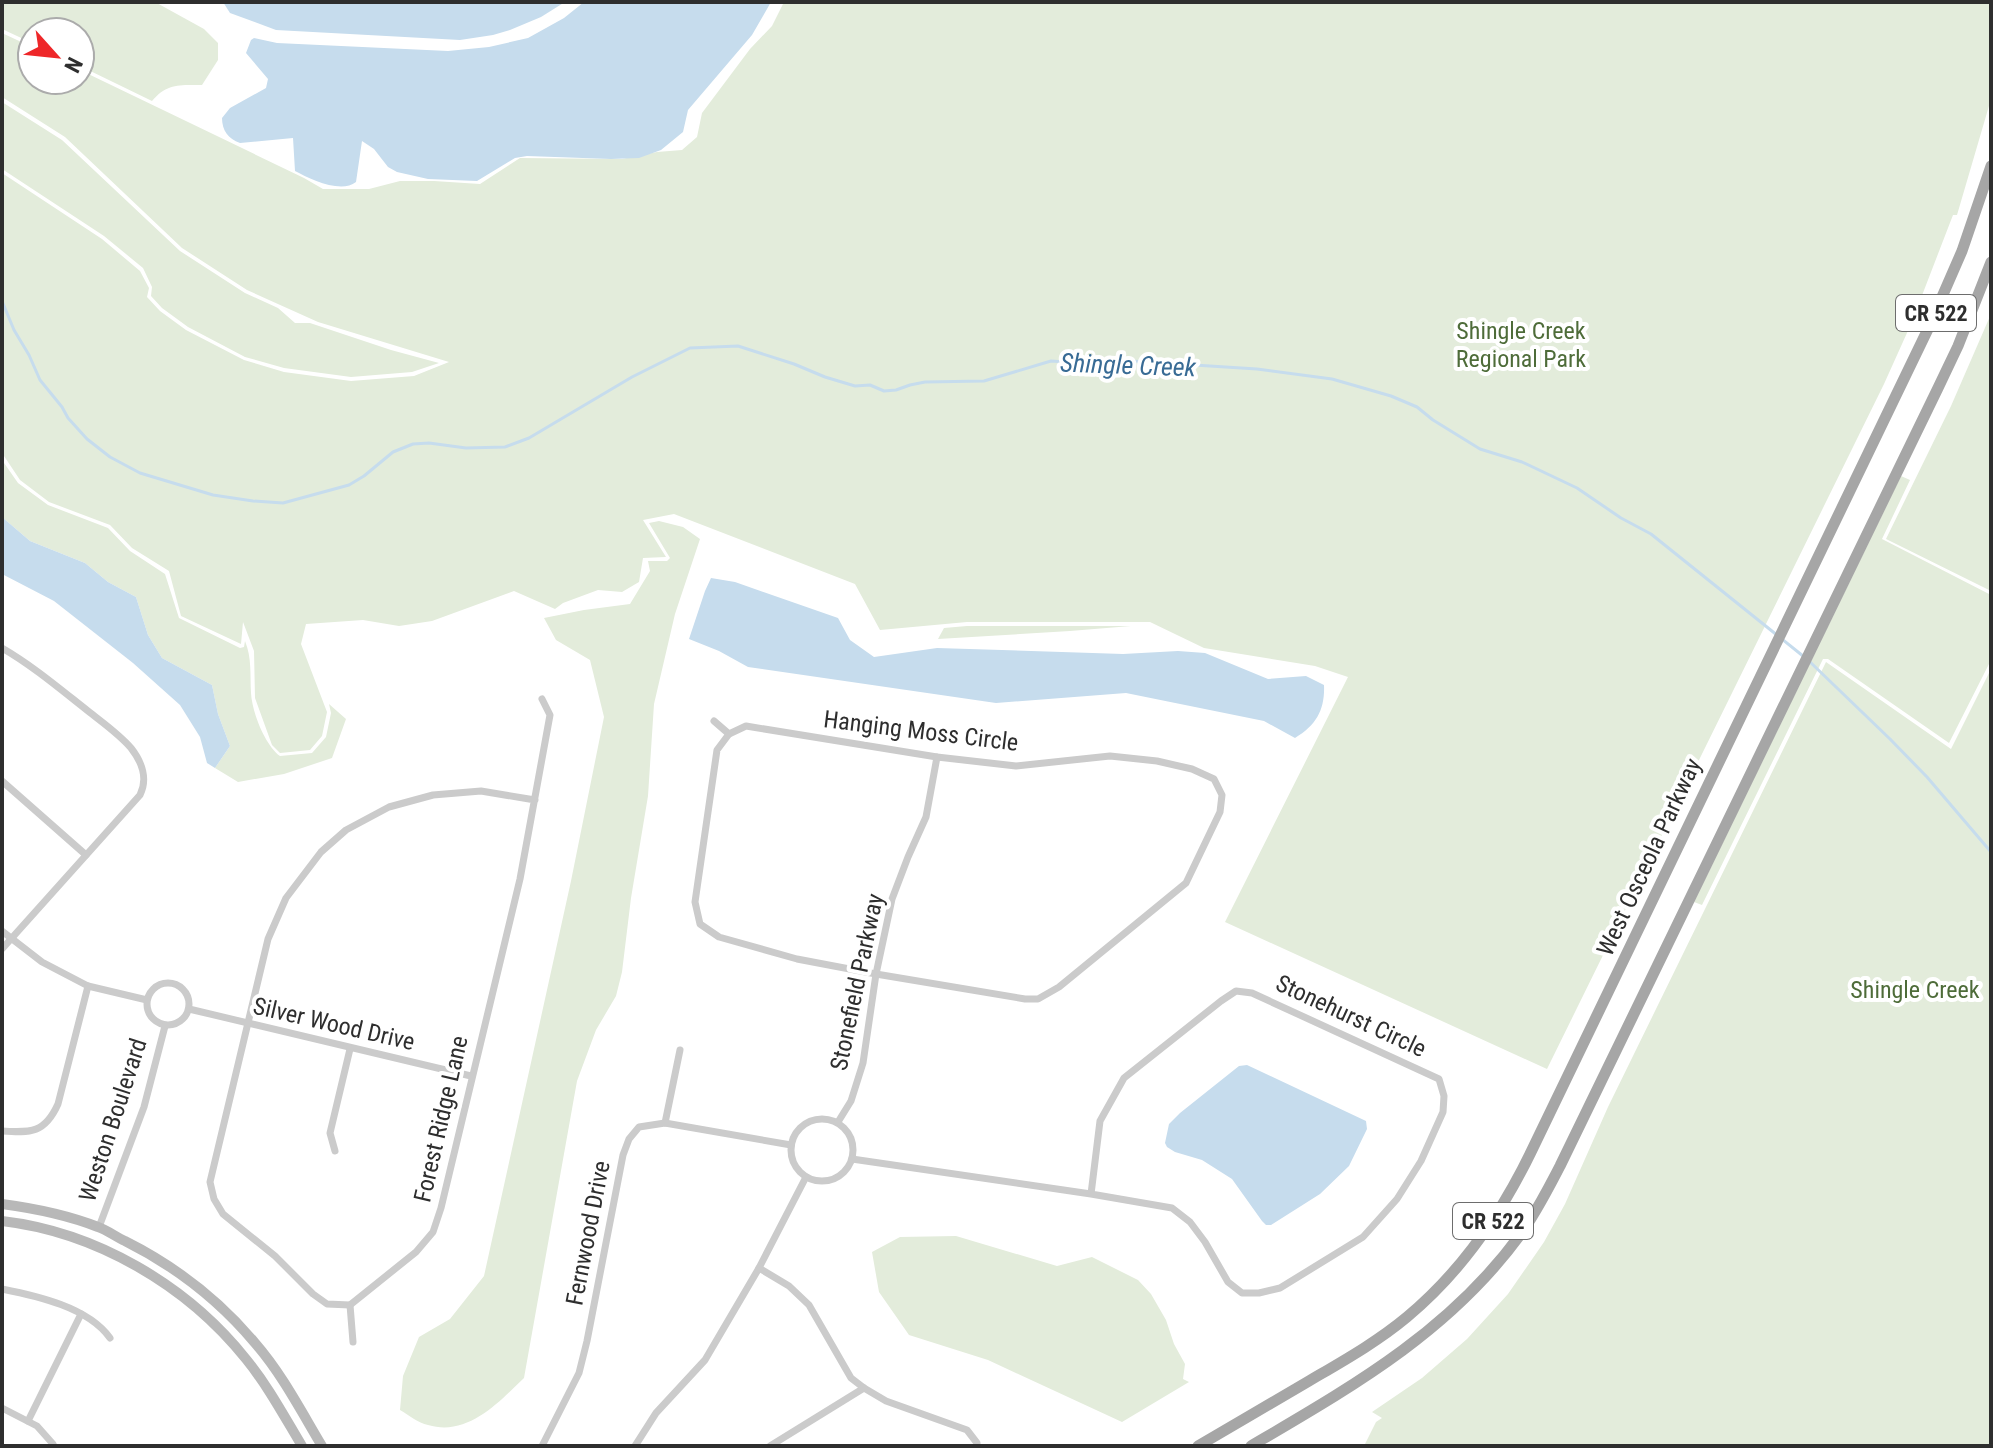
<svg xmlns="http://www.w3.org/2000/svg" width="1993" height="1448" viewBox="0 0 1993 1448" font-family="'Roboto Condensed',sans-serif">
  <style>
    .green { fill: #e3ecdb }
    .water { fill: #c6dced }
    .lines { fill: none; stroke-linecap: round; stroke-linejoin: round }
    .stream { stroke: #c6dced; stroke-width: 3 }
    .street { stroke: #cbcbcb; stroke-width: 7 }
    .secondary { stroke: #b8b8b8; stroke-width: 10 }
    .primary { stroke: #a6a6a6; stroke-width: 11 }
    .labels { text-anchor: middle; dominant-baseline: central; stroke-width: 8; stroke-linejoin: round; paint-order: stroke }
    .shield { fill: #fff; stroke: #6d6d6d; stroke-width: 2 }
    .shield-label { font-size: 22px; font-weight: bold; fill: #2e2e2e }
    .park-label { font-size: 24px; fill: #4e6c39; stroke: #fff }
    .street-label { font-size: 24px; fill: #2e2e2e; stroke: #fff }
    .water-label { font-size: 26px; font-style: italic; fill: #386b95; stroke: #fff }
  </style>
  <rect width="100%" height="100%" fill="#fff"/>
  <g class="green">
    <path d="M2,2H155L204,29L218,43V60L202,85C180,85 167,83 152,101L80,66V32H32V43L2,29Z"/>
    <path d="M784,2H1991V99L1957,215H1953L1911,324L1884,384L1547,1069L1225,922L1348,677L1315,666L1204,648L1150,622H967L880,630L855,584L674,514L643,520L666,557L643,558L639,582L622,592L598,590L563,603L555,609L514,591L432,621L399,626L363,620L306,624L301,644L327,712L322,736L310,750L280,753L272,745L255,698L254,651L243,622L241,644L181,616L169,571L132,548L110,525L49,502L20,480L2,453V173L102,239L140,271L149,288L147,297L160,311L186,330L244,360L284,372L351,381L414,376L449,362L318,322L247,290L182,248L65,137L2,97V33L32,47V80H80V70L304,178L323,189H369L400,181H434L480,184L520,158L622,159L657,152L682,150L697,137L702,113L750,49L772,26Z"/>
    <path d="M2,102L62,140L180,251L245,293L278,308L295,323H310L391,350L439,363L412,372L351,377L284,368L245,357L188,327L162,308L151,296L152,287L143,268L104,236L2,169Z"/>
    <path d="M1991,314V591L1886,539L1951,406Z"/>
    <path d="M2,460L18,483L48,505L108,528L130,551L165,574L179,618L240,648L244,647L245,641C252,658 250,675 251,693C252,712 265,745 280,756L312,753L326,737L331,713L329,704L346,719L332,758L284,774L238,782L215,768L230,746L218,714L212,685L162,658L148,635L136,597L108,582L85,563L30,541L2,517Z"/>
    <path d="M1901,476L1910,480L1882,539L1991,595V660L1949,743L1828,659H1823L1702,905L1694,902Z"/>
    <path d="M659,521L683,527L700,539L675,614L654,704L648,796L631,898L622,972L616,996L596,1030L577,1081L524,1378C499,1402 468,1437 428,1425C418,1423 409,1415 400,1410L403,1376L419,1337L450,1319L484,1276L571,881L604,717L590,660L556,640L544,618L584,610L630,604L650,571L648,561H667L670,558L649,523Z"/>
    <path d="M967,626H1131L1070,631L938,639L944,628Z"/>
    <path d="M1826,662L1951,749L1991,669V1446H1364L1376,1422L1382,1418L1372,1412L1422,1378L1467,1339L1508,1294L1544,1242L1565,1204L1608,1107Z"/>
    <path d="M956,1236L1057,1266L1092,1257L1138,1280L1151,1294L1166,1320L1174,1344L1185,1364L1183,1379L1189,1382L1122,1422L988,1360L909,1335L879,1292L872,1252L900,1237Z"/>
  </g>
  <g class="water">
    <path d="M223,2H565L541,17L510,30L493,35L460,40L276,30L230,13Z"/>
    <path d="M584,2H771L752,35L688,110L683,132L661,150L639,158L611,159L527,156L515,158L477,181L428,179L397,172L388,167L374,149L362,141L356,182C341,194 310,179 295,171L293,138L240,143C228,139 222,130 222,118L230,108L266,88L268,79L246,53L251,40L254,38L277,43L448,51L489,47L528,38L564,18Z"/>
    <path d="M2,517L30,541L85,563L108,582L136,597L148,635L162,658L212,685L218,714L230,746L215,768L207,763L200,737L180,705L133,663L54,601L2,574Z"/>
    <path d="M711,578L735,582L838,618L850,640L874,657L937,648L1123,654L1178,651L1205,653L1268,679L1306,676L1324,685C1325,709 1317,725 1295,738L1264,721L1126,693L996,703L748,667L719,651L689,639L705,591Z"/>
    <path d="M1247,1065L1366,1121L1367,1129L1349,1166L1320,1194L1271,1225H1266L1262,1221L1232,1179L1202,1160L1175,1152L1167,1147L1165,1143L1169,1124L1180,1113L1239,1066Z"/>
  </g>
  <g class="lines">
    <g class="stream">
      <path d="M2,301L14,330L29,355L40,380L62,407L68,418L87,439L110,457L140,473L213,495L253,501L283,503L349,485L364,476L393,452L413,444L429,443L466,448L505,447L529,438L632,377L690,348L738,346L794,364L825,377L855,386L870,385L884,391L896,390L910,385L925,382L984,381L1051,361L1080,363L1131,361L1257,369L1332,379L1391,396L1417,407L1433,420L1480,449L1522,462L1577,488L1621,518L1651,534L1803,656"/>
      <path d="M1809,661L1890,739L1927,777L1991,852"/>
    </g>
    <g class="street">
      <path d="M2,648C33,666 60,689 88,711C103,723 119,734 131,748C142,762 148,779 140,795L2,949"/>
      <path d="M714,721L729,734"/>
      <path d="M746,726L937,757L1016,766L1110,756L1157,761L1192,769L1214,779L1222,795L1220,812L1186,883L1059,987L1038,999H1025L876,974L797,959L719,937L700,924L695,902L717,750L729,734Z"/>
      <path d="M2,781L86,855"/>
      <path d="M535,800L481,791L433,795L389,807L346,830L321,852L286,898L268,939L210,1182L214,1199L223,1214L275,1256L313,1294L327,1304L350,1305L416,1252L433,1232L441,1208L520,879L550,715L542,699"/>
      <path d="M2,931L42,962L88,986L147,1000"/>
      <circle cx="168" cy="1004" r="21"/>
      <path d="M189,1009L471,1076"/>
      <circle cx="822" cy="1150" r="31"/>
      <path d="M838,1122L851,1101L863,1063L876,974L892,899L908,857L926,817L937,757"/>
      <path d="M665,1123L680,1050"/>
      <path d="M2,1131C31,1133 45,1133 58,1104L88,986"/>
      <path d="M335,1151L330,1133L350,1049"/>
      <path d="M852,1159L1091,1194L1172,1208L1190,1222L1205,1242L1228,1282L1242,1293H1259L1280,1288L1363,1237L1397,1199L1421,1161L1443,1112L1444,1096L1439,1079L1252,993L1236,991L1221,1001L1124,1078L1100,1121L1091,1194"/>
      <path d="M99,1227L144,1107L165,1026"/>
      <path d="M759,1268L789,1286L809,1305L851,1378L864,1388L886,1401L967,1430L977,1443V1446"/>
      <path d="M2,1289C37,1296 88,1307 110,1338"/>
      <path d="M350,1305L353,1342"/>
      <path d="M2,1408L37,1426L53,1444"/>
      <path d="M28,1421L81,1314"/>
      <path d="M542,1446L579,1373L587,1341L623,1155L629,1139L639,1127L665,1123L791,1145"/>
      <path d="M635,1446L656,1413L705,1360L759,1268L806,1177"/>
      <path d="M770,1446L864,1388"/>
    </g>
    <g class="secondary">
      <path d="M2,1204C32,1208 70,1216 98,1227C107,1230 116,1237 125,1241C175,1266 219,1300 255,1343C282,1374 301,1411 322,1446"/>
      <path d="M2,1221C96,1232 187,1285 246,1359C268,1386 284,1416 302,1446"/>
    </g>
    <g class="primary">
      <path d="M1198,1446C1235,1424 1272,1403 1309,1381C1343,1361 1377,1342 1407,1317C1461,1272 1501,1214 1531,1152L1928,329L1962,251L1991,166"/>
      <path d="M1251,1446C1353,1386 1449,1332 1520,1235C1536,1213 1548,1189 1560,1166L1938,388L1958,346L1991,262"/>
    </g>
  </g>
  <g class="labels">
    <g class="shield">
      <rect x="1896" y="295" width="80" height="36" rx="6"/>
      <rect x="1453" y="1203" width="80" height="36" rx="6"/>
    </g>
    <g class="shield-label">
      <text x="1936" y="313">CR 522</text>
      <text x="1493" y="1221">CR 522</text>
    </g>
    <g class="park-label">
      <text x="1521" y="331">Shingle Creek<tspan x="1521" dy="28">Regional Park</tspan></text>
      <text x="1915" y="990">Shingle Creek</text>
    </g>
    <g class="street-label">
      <text transform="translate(921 731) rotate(7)">Hanging Moss Circle</text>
      <text transform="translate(1649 857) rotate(-65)">West Osceola Parkway</text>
      <text transform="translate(857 982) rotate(-78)">Stonefield Parkway</text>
      <text transform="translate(1351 1016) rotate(25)">Stonehurst Circle</text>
      <text transform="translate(334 1024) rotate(13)">Silver Wood Drive</text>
      <text transform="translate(441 1119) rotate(-77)">Forest Ridge Lane</text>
      <text transform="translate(113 1120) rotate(-72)">Weston Boulevard</text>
      <text transform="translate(588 1233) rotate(-79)">Fernwood Drive</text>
    </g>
    <g class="water-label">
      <text transform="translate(1128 365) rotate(2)">Shingle Creek</text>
    </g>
  </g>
  <rect width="1993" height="1448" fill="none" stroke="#2e2e2e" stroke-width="8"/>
  <g transform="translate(56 56) rotate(117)"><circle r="38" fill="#ffffff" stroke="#ababab" stroke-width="2"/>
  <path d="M0-6L14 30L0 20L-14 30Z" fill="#ee2729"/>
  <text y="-12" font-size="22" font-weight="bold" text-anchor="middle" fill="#2e2e2e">N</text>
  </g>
</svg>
